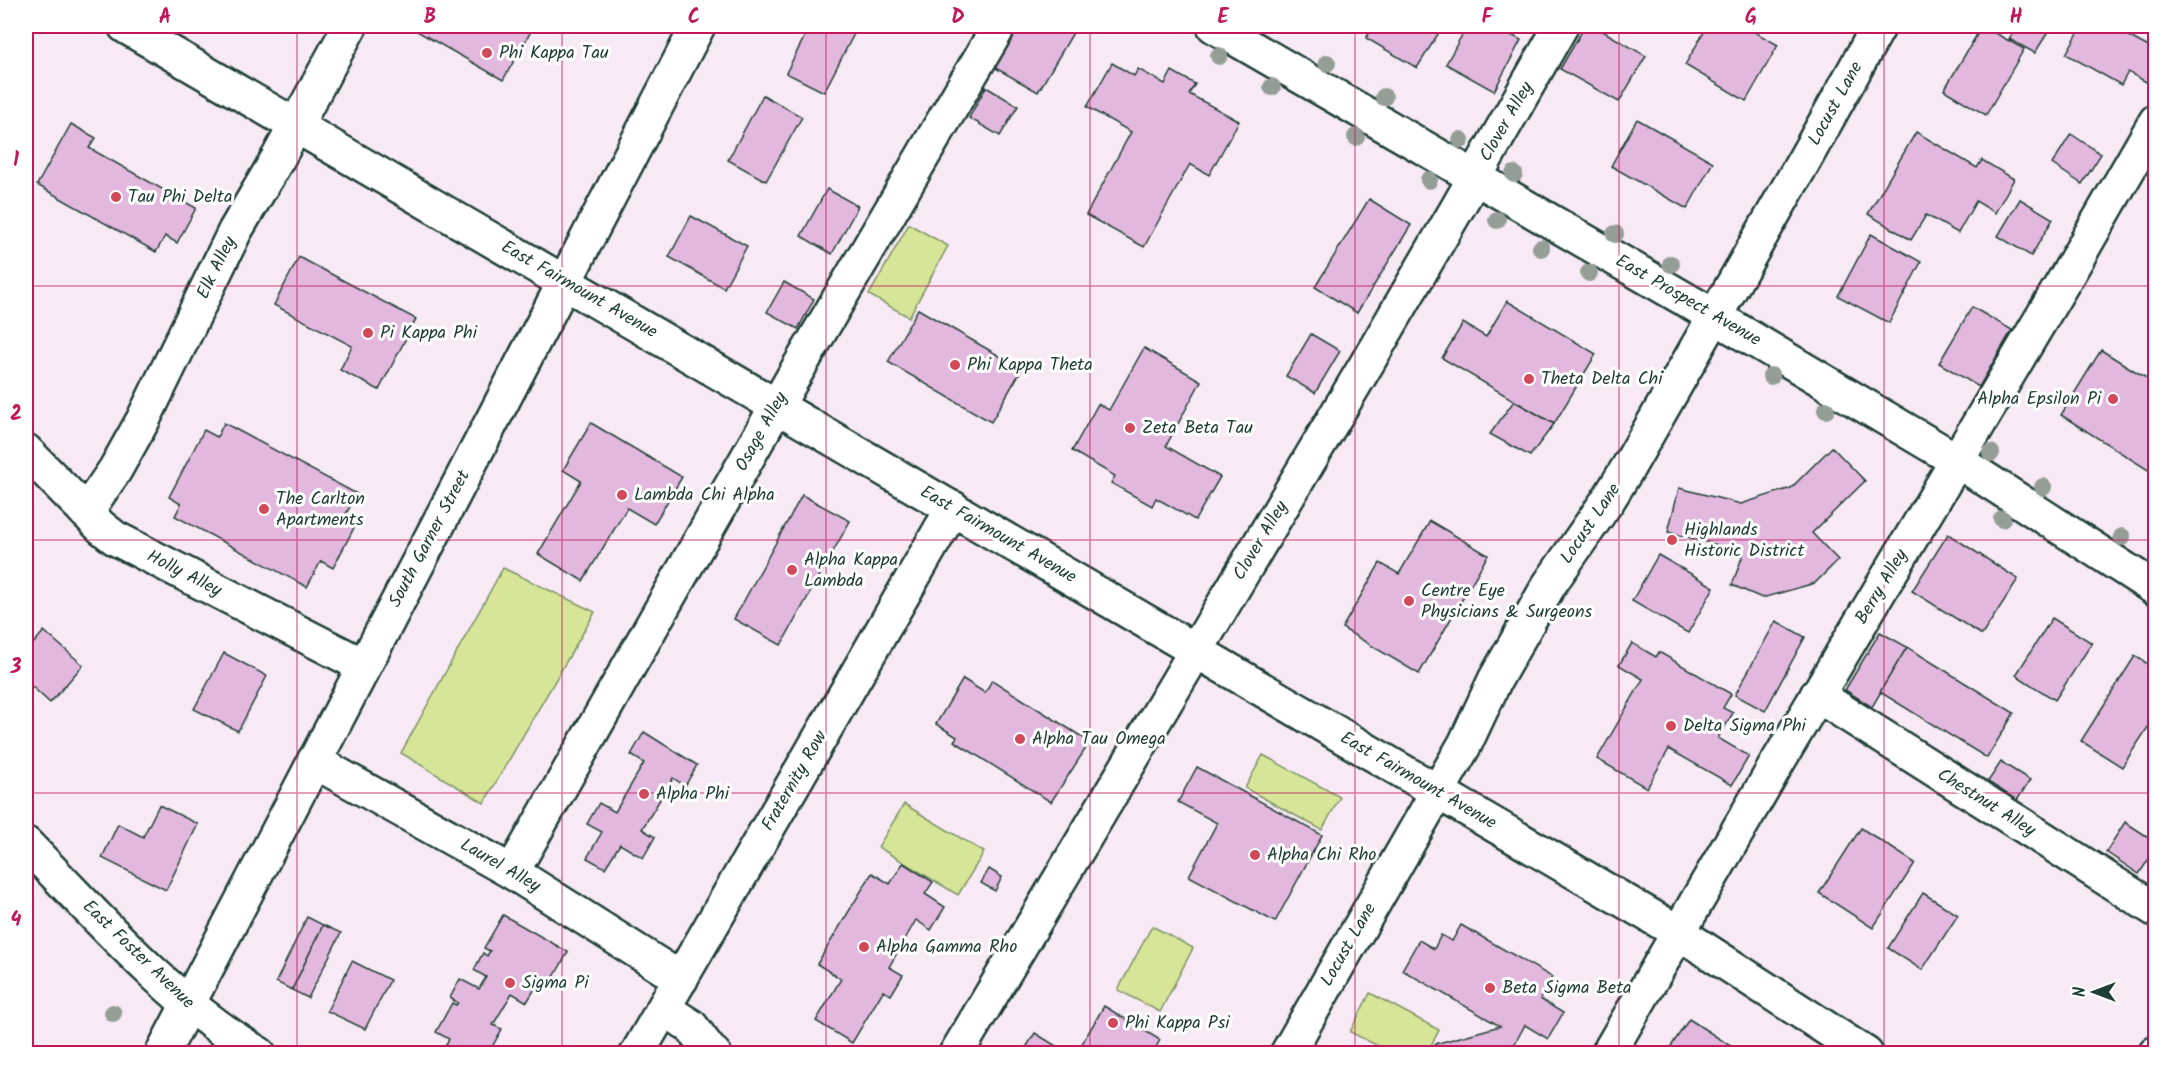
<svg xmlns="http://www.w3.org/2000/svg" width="2181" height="1079" viewBox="0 0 2181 1079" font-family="Kalam,sans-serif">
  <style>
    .green { fill: #d7e598; stroke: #7b9166; stroke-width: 1.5 }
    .building { fill: #e3b8de; stroke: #1f3d34; stroke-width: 1.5 }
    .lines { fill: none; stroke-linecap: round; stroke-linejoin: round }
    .minor-casing { stroke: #1f3d34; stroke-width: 38 }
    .minor { stroke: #fff; stroke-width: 33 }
    .tree { fill: #959e96 }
    .grid { fill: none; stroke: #c2185b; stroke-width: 1.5; stroke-opacity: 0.55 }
    .poi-dot { fill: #d1495b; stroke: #fff; stroke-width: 2 }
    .labels { text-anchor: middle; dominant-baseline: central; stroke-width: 6; stroke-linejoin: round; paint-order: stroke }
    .poi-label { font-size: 18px; fill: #1f3d34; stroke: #fff; text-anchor: start }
    .street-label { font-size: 18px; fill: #1f3d34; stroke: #fff }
    .neatline { fill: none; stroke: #c2185b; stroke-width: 2 }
    .grid-label { font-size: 20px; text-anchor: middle; font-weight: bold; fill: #c2185b }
  </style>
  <rect width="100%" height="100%" fill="#f7eaf5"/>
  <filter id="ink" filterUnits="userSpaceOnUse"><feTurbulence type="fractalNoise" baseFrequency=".0167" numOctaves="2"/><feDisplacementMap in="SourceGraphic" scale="12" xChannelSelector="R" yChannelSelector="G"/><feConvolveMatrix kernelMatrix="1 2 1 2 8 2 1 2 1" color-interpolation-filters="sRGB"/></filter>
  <g filter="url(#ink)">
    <g class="green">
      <path d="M909,224L948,246L909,317L869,295Z"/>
      <path d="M503,568L595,612L484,803L401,753Z"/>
      <path d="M1263,755L1340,797L1322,830L1245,788Z"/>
      <path d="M904,804L984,852L958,895L878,847Z"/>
      <path d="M1152,926L1193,948L1160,1012L1118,990Z"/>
      <path d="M1370,993L1439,1030L1427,1053H1392L1350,1032Z"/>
    </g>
    <g class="building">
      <path d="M408,26H534L503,80Z"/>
      <path d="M800,26H858L824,92L786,73L808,30Z"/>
      <path d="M1015,26H1077L1038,92L992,66Z"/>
      <path d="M1374,26H1443L1417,68L1366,38Z"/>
      <path d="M1467,26H1494L1521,40L1494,91L1446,64Z"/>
      <path d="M1585,26H1594L1646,56L1619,102L1560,69Z"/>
      <path d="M1697,26H1744L1778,45L1746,101L1685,65L1704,32L1696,28Z"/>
      <path d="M1982,26L2024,49L1986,115L1944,90Z"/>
      <path d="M2017,26H2049L2051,27L2035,53L2009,39Z"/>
      <path d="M2082,26H2110L2156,51V70L2148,83L2128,72L2121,85L2066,54Z"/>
      <path d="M1112,63L1134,76L1138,69L1165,84L1172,71L1195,84L1189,94L1239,121L1209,175L1190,164L1144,247L1086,215L1131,132L1087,107Z"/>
      <path d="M986,87L1018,106L1000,136L969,118Z"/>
      <path d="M763,95L802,117L766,181L728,160Z"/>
      <path d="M1637,119L1713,162L1687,209L1611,166Z"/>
      <path d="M71,124L96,138L89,148L196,208L177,243L165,236L156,252L37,185Z"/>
      <path d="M1916,132L1977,168L1982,160L2014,179L1995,213L1976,201L1958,233L1926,215L1911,240L1868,214Z"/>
      <path d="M2071,134L2101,154L2082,184L2052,164Z"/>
      <path d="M827,189L858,206L832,254L801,236Z"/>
      <path d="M1369,199L1411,225L1357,313L1315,287Z"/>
      <path d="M2020,199L2053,219L2031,256L1998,236Z"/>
      <path d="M691,216L747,246L724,288L669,257Z"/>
      <path d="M1871,234L1921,262L1889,323L1838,296Z"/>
      <path d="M299,257L416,319L379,390L340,370L352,346L274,305Z"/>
      <path d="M784,282L814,299L798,329L767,312Z"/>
      <path d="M1507,301L1596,354L1554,424L1442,358L1463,323L1486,337Z"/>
      <path d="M1972,307L2012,330L1979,387L1939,363Z"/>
      <path d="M918,309L1022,369L991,422L888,362Z"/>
      <path d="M1311,334L1340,351L1315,393L1286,376Z"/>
      <path d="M1144,348L1201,381L1166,446L1220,477L1195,520L1156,498L1152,506L1111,483L1115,476L1072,451L1098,404L1109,410Z"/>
      <path d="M2101,350L2156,384V475L2061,415Z"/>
      <path d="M1514,401L1554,424L1530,456L1490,434Z"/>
      <path d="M224,423L357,494L346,514L358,520L333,568L321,561L307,587L175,516L181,504L169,497L204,430L217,437Z"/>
      <path d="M591,423L682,477L654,524L627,508L583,581L538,554L581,481L563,470Z"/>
      <path d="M1832,447L1865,481L1812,533L1838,560L1815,583L1762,598L1732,585L1744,552L1668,532L1679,488L1741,504L1791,488Z"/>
      <path d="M802,495L850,521L781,645L734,619Z"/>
      <path d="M1430,521L1488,555L1419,674L1342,628L1380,563L1399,574Z"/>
      <path d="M1948,534L2018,579L1982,635L1912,591Z"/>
      <path d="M1658,555L1714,587L1688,633L1632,601Z"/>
      <path d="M2052,618L2092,643L2055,700L2016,675Z"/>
      <path d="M1776,621L1805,637L1765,711L1735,695Z"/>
      <path d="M44,631L83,665L50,703L26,681V652Z"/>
      <path d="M1880,632L1907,647L1872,707L1845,690Z"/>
      <path d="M1632,643L1656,657L1659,652L1731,694L1723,708L1733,713L1718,738L1749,756L1732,785L1669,749L1647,788L1597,759L1643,679L1619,665Z"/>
      <path d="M1907,647L2014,713L1987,758L1880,692Z"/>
      <path d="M224,653L267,676L238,731L194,709Z"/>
      <path d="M2135,656L2156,669V715L2122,767L2081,741Z"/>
      <path d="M963,679L985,693L992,680L1090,742L1051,802L954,741L957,737L936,724Z"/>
      <path d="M644,732L697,765L685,786L673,778L642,829L655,837L643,858L620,844L605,868L587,858L602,832L587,824L599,803L615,812L644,763L631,755Z"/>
      <path d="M2001,762L2030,780L2014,805L1985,786Z"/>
      <path d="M1197,767L1322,835L1275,922L1189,876L1217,823L1178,802Z"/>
      <path d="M159,805L198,824L166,890L102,858L118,824L143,837Z"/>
      <path d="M2125,822L2156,842V848L2139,874L2106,852Z"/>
      <path d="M1861,828L1915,863L1873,928L1819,893Z"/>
      <path d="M903,863L933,882L925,894L945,907L931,930L916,920L889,967L903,975L891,995L883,991L852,1043L816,1021L841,979L817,964L872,873L890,884Z"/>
      <path d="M989,869L1002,877L995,891L981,883Z"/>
      <path d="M1923,893L1958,915L1922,970L1888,948Z"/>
      <path d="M503,915L568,952L550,984L534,975L533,978L539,982L527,1002L512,993L493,1025L502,1029L488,1054H441L449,1039L436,1032L452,1003L456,1005L458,1003L450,998L460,979L479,989L486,977L474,970L483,953L487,956L490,951L484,948Z"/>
      <path d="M307,917L323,925L292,990L276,982Z"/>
      <path d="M323,925L341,933L308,998L292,990Z"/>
      <path d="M1461,925L1552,977L1540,999L1563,1013L1548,1039L1525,1025L1514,1045L1516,1054H1438L1435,1044L1500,1026L1402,970L1419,940L1434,949L1441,935L1452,941Z"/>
      <path d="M352,961L390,980L365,1029L327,1011Z"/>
      <path d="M1104,1006L1160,1040L1152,1054H1076Z"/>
      <path d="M1689,1019L1743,1054H1666Z"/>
      <path d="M1035,1033L1069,1054H1022Z"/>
    </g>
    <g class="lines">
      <g class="minor-casing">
        <g id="minor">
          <path d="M125,26L1678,932L1866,1054"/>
          <path d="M1214,26L1714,316L1956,460L2156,589"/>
          <path d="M26,451L101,527L115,538L364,666"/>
          <path d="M86,512L115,470L143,420L235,231L278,158L350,26"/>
          <path d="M1817,695L2156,910"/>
          <path d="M314,761L512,872L681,979"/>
          <path d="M26,844C99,918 168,1000 259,1054"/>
          <path d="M512,872L795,374L999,26"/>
          <path d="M664,1009L691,1026L709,1050L714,1054"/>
          <path d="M162,1054L698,26"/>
          <path d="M637,1054L953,508"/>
          <path d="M956,1054L1366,365L1458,207L1561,26"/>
          <path d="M1287,1054L1465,744L1495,680L1549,585L1608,500L1629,466L1806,157L1879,26"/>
          <path d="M1608,1054L1776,765L2072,267L2156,121"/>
          <path d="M2155,1054L2156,1053"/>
        </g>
      </g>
      <use href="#minor" class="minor"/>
    </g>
    <g class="tree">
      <circle cx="1219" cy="56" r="9"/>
      <circle cx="1327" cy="63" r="9"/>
      <circle cx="1272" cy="87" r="9"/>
      <circle cx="1384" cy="97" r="9"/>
      <circle cx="1356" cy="137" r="9"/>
      <circle cx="1461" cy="140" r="9"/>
      <circle cx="1514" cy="174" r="9"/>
      <circle cx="1429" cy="180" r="9"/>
      <circle cx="1497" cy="220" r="9"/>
      <circle cx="1615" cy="234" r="9"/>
      <circle cx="1541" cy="248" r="9"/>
      <circle cx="1671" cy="264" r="9"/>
      <circle cx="1589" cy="273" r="9"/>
      <circle cx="1771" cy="376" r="9"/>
      <circle cx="1826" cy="410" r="9"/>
      <circle cx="1991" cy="453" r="9"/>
      <circle cx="2043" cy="487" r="9"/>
      <circle cx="2002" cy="519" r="9"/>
      <circle cx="2122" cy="537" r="9"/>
      <circle cx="113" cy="1013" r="9"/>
    </g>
  </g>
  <path class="grid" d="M297,26V1054M562,26V1054M826,26V1054M1090,26V1054M1355,26V1054M1619,26V1054M1884,26V1054M26,286H2156M26,540H2156M26,793H2156"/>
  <g class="poi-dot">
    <circle cx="487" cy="53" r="6"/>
    <circle cx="116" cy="197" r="6"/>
    <circle cx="368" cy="333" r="6"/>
    <circle cx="955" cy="365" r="6"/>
    <circle cx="1529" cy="379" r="6"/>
    <circle cx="2113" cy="399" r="6"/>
    <circle cx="1130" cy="428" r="6"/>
    <circle cx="622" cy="495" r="6"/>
    <circle cx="264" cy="509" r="6"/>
    <circle cx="1672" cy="540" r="6"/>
    <circle cx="792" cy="570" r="6"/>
    <circle cx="1409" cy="601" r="6"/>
    <circle cx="1671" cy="726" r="6"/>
    <circle cx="1020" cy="739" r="6"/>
    <circle cx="644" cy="794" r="6"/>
    <circle cx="1255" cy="855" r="6"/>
    <circle cx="864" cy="947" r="6"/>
    <circle cx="510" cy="983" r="6"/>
    <circle cx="1490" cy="988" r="6"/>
    <circle cx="1113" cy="1023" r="6"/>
  </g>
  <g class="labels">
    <g class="poi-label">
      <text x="499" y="53">Phi Kappa Tau</text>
      <text x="128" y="197">Tau Phi Delta</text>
      <text x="380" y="333">Pi Kappa Phi</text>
      <text x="967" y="365">Phi Kappa Theta</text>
      <text x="1541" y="379">Theta Delta Chi</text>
      <text x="2101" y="399" text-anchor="end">Alpha Epsilon Pi</text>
      <text x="1142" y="428">Zeta Beta Tau</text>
      <text x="634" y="495">Lambda Chi Alpha</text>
      <text x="276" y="499">The Carlton<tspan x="276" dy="21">Apartments</tspan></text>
      <text x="1684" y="530">Highlands<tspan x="1684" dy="21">Historic District</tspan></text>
      <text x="804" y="560">Alpha Kappa<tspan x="804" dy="21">Lambda</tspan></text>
      <text x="1421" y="591">Centre Eye<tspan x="1421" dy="21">Physicians &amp; Surgeons</tspan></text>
      <text x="1683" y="726">Delta Sigma Phi</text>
      <text x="1032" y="739">Alpha Tau Omega</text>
      <text x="656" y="794">Alpha Phi</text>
      <text x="1267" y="855">Alpha Chi Rho</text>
      <text x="876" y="947">Alpha Gamma Rho</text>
      <text x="522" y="983">Sigma Pi</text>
      <text x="1502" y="988">Beta Sigma Beta</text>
      <text x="1125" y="1023">Phi Kappa Psi</text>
    </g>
    <g class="street-label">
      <text transform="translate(1836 104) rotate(-61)">Locust Lane</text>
      <text transform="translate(1507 122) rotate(-60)">Clover Alley</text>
      <text transform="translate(217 268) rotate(-64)">Elk Alley</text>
      <text transform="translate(579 290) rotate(30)">East Fairmount Avenue</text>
      <text transform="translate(1688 301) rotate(30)">East Prospect Avenue</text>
      <text transform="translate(762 432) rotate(-61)">Osage Alley</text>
      <text transform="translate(1591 524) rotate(-56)">Locust Lane</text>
      <text transform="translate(998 535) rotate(30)">East Fairmount Avenue</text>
      <text transform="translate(430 539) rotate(-62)">South Garner Street</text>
      <text transform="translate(1261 541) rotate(-59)">Clover Alley</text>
      <text transform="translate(184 574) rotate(27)">Holly Alley</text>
      <text transform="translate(1882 587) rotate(-59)">Berry Alley</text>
      <text transform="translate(795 781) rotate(-60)">Fraternity Row</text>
      <text transform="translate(1418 781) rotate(30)">East Fairmount Avenue</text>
      <text transform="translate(1986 803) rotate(32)">Chestnut Alley</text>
      <text transform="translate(500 866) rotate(30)">Laurel Alley</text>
      <text transform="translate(1349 945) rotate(-60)">Locust Lane</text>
      <text transform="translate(138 955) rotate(44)">East Foster Avenue</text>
    </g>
  </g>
  <rect width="2181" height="1079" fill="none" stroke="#fff" stroke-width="66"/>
  <g transform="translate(2094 992) rotate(270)" stroke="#ffffff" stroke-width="4.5" paint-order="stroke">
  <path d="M0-4.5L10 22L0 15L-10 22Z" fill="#1f3d34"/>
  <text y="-9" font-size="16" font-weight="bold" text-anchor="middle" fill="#1f3d34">N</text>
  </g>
  <rect x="33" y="33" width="2115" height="1013" class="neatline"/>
  <g class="grid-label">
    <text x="165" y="23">A</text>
    <text x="430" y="23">B</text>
    <text x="694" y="23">C</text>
    <text x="958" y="23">D</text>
    <text x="1223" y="23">E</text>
    <text x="1487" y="23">F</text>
    <text x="1751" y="23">G</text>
    <text x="2016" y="23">H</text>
    <text x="16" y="166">1</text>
    <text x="16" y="420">2</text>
    <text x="16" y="673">3</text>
    <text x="16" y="926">4</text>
  </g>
</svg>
